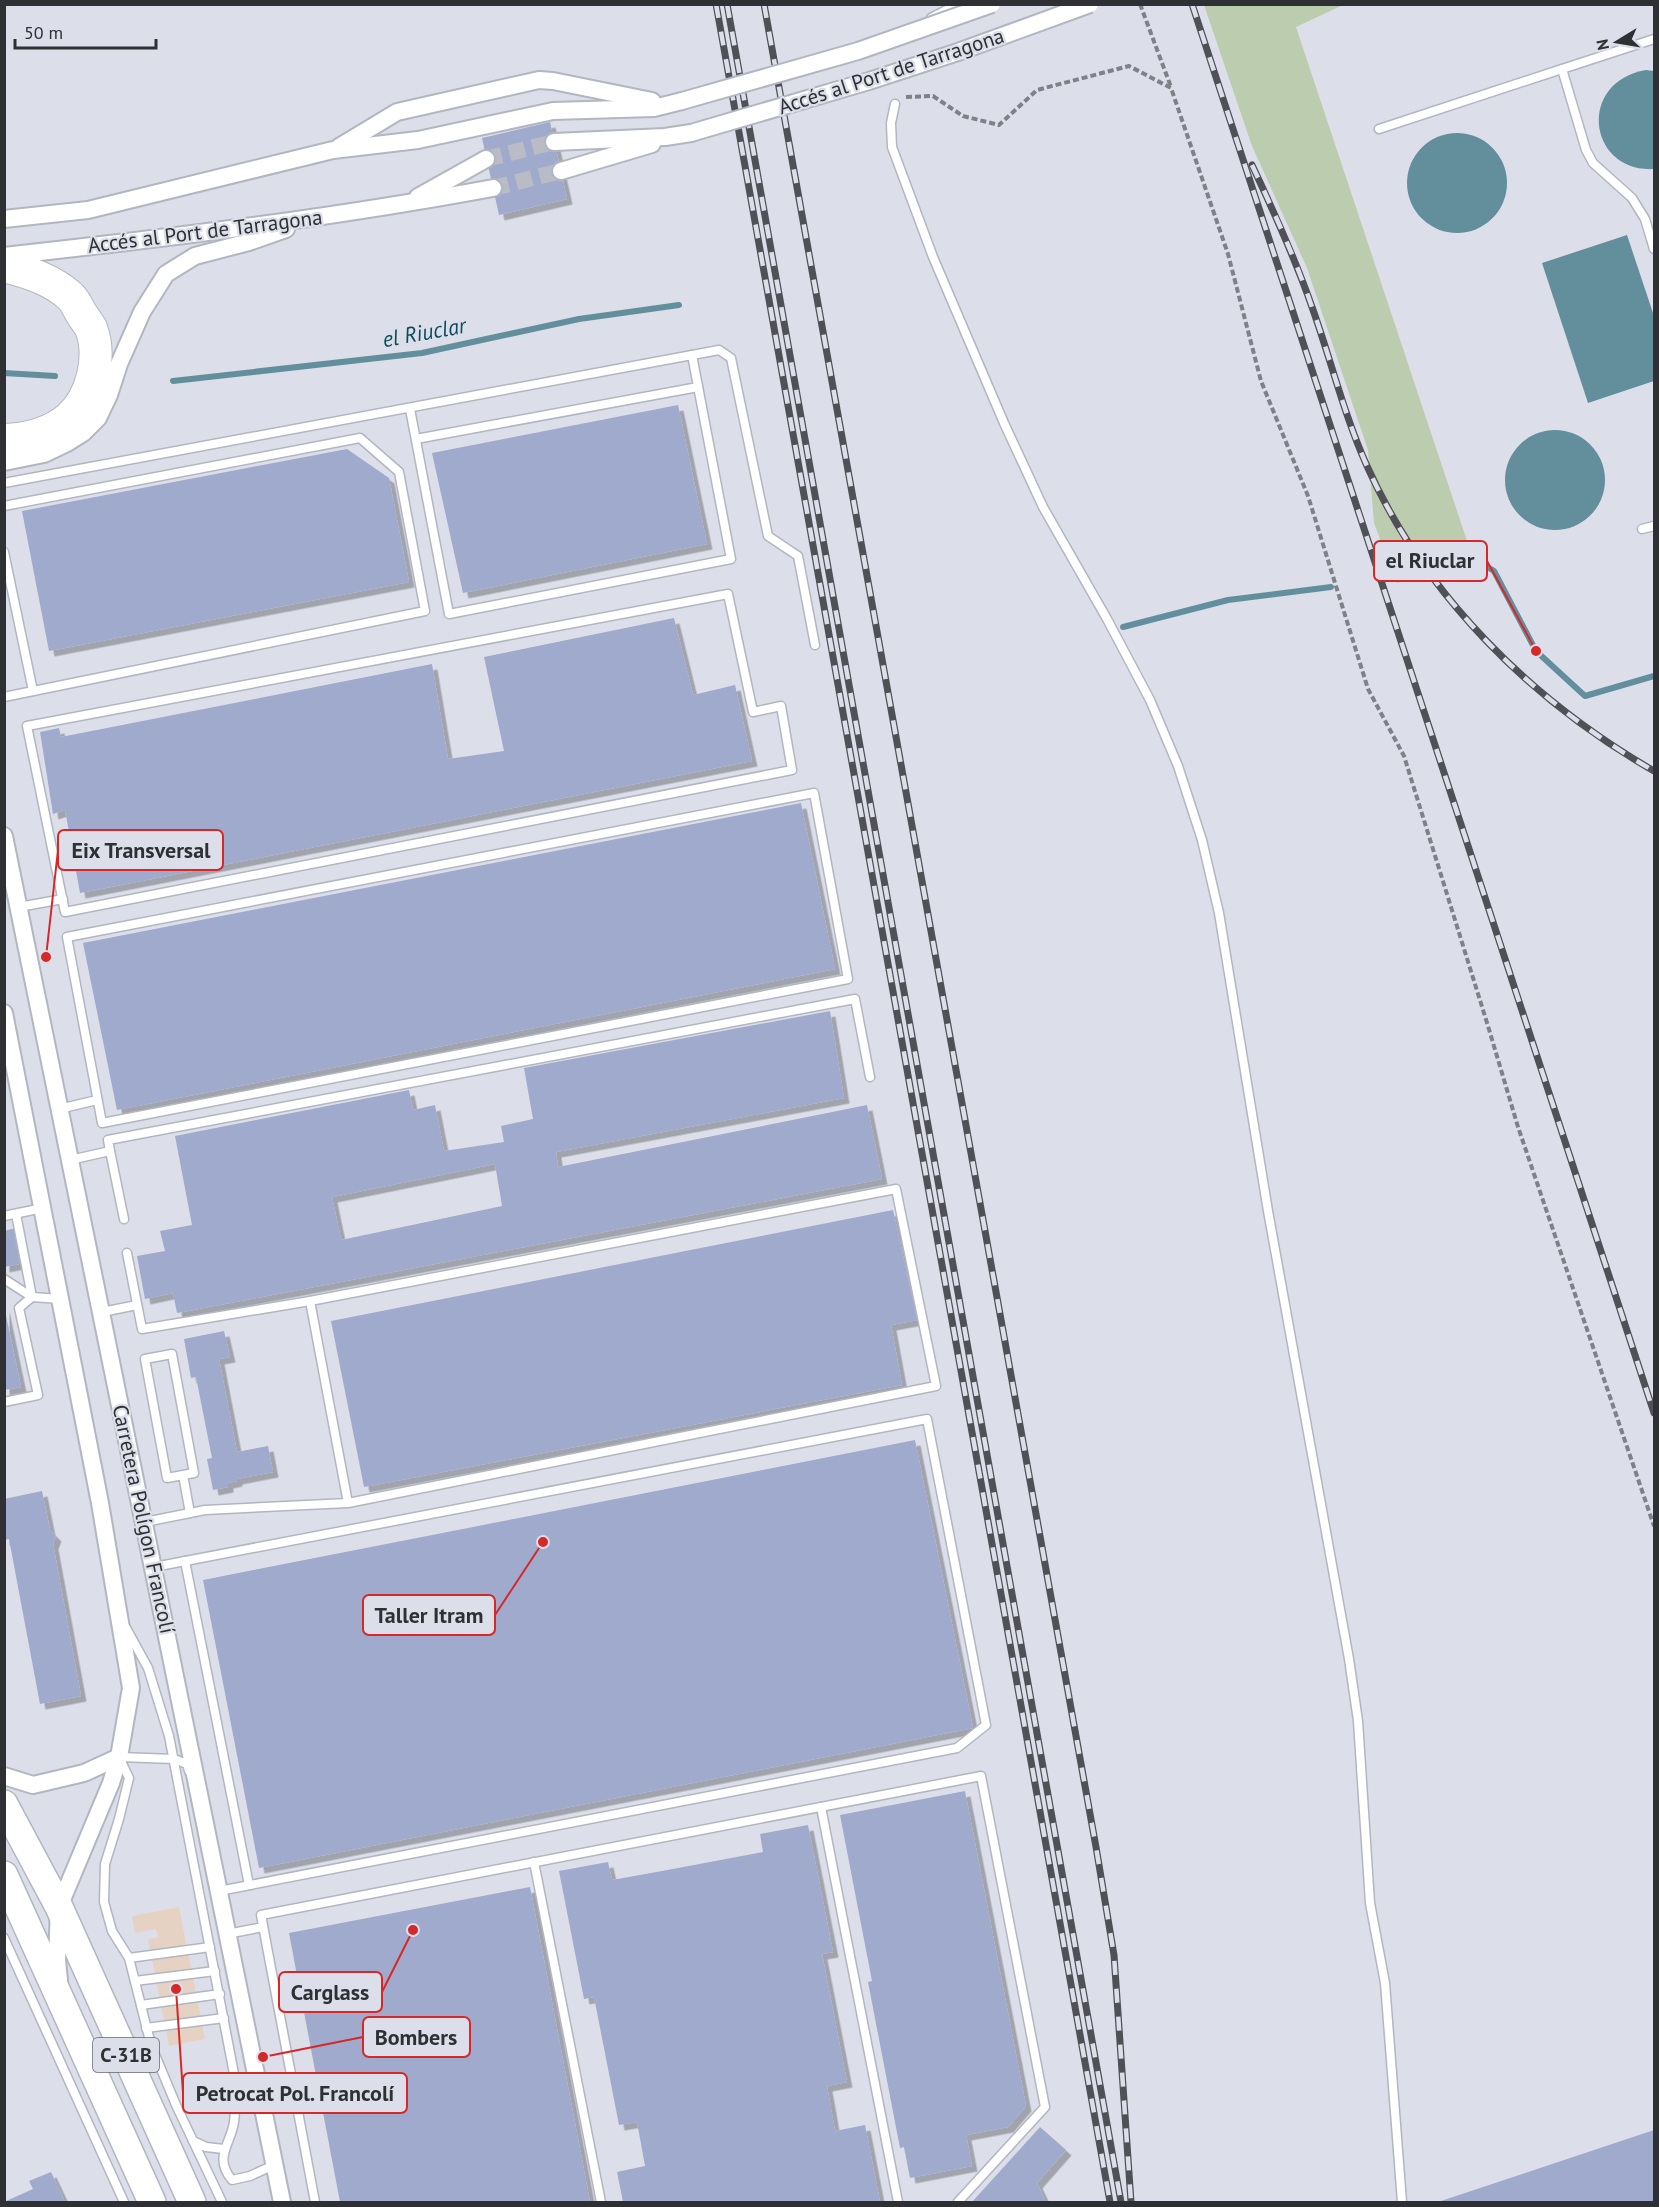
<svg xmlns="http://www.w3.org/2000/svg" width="1659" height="2207" viewBox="0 0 1659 2207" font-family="'PT Sans',sans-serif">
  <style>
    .commercial { fill: #e6d2c3 }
    .green { fill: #bcccaf }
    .water { fill: #638f9d }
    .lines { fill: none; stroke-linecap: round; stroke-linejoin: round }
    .stream { stroke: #638f9d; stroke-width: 6 }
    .building { fill: #9faacd; fill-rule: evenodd; filter: url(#shadow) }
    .street-tunnel { stroke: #b9bcc6; stroke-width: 16; stroke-dasharray: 16 8; stroke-linecap: butt }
    .lane-casing { stroke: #b2b6c0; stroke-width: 11 }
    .street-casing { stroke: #b2b6c0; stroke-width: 20 }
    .primary-casing { stroke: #b2b6c0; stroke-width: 30 }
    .highway-casing { stroke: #b2b6c0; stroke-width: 34 }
    .path { stroke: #7f8188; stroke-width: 4; stroke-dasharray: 6 3; stroke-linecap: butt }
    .lane { stroke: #fff; stroke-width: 8 }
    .street { stroke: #fff; stroke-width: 16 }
    .primary { stroke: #fff; stroke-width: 27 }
    .highway { stroke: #fff; stroke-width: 32 }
    .rail-casing { stroke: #4f5157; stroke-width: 7 }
    .rail { stroke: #dcdfea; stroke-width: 4.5; stroke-dasharray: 14; stroke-linecap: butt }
    .street-bridge-casing { stroke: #b2b6c0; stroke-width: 20; stroke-linecap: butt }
    .street-bridge { stroke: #fff; stroke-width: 16 }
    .labels { text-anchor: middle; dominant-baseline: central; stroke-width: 4.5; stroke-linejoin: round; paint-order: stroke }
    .shield { fill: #dcdfea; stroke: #62646b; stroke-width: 1.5 }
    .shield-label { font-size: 20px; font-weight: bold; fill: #2e3034 }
    .street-label { font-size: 21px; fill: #2e3034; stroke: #dcdfea }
    .water-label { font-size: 22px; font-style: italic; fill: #0a4c5c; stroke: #dcdfea }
    .leader { fill: none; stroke: #d62828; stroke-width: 2 }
    .callout-dot { fill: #d62828; stroke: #dcdfea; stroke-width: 2 }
    .callout { fill: #dcdfea; stroke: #d62828; stroke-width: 2 }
    .callout-label { font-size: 22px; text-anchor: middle; font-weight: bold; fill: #2e3034 }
  </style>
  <defs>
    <filter id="shadow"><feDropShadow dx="5.5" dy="5.5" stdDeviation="0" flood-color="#0004"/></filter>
  </defs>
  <rect width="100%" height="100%" fill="#dcdfea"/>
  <path class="commercial" d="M179,1907L205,2039L169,2046L148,1939L158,1937L156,1929L135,1933L132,1916Z"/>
  <path class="green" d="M1204,5H1343L1296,27L1474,562L1397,583L1374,523L1368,450L1307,268L1252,146Z"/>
  <g class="water">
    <path d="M1646,70L1654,71V169C1588,173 1576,82 1646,70Z"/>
    <circle cx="1457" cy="183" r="50"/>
    <path d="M1627,235L1654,316V381L1588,403L1542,263Z"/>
    <circle cx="1555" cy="480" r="50"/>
  </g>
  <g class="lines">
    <g class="stream">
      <path d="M4,373L55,376"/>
      <path d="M173,381L422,353L579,319L679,305"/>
      <path d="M1471,557L1494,571L1536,651L1585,696L1654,676"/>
      <path d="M1123,627L1228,600L1331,587"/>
    </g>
  </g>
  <g class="building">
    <path d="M550,122L567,199L499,215L482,138Z"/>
    <path d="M678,405L707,544L463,593L432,453Z"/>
    <path d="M347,449L389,478L409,582L49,651L22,511Z"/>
    <path d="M674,618L693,695L735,685L752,761L80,893L65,810L53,814L40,732L59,728L61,737L432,664L448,759L504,751L484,657Z"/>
    <path d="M801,803L835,969L117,1110L83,943Z"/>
    <path d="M830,1011L844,1098L556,1152L558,1167L867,1105L882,1179L177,1313L173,1293L145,1299L137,1256L165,1251L160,1231L192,1225L175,1136L409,1090L413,1110L435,1105L444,1151L504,1142L501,1126L533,1119L524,1068ZM495,1164L502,1206L341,1240L332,1197Z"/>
    <path d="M893,1210L917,1320L891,1325L902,1385L364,1487L331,1321Z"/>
    <path d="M16,1228L24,1263L4,1267V1231Z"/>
    <path d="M4,1306L21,1387L4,1390Z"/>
    <path d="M224,1331L230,1357L219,1359L237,1452L268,1446L273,1472L237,1479V1481L228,1483V1487L213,1490L207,1459L212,1458L196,1377L191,1378L184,1339Z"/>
    <path d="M915,1440L973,1728L259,1868L203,1580Z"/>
    <path d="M42,1491L50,1530L56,1536L53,1544L81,1696L40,1704L9,1539L4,1540V1499Z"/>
    <path d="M965,1791L1026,2106L1008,2127L966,2135L972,2166L910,2178L904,2147L900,2148L868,1982L872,1981L840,1815Z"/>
    <path d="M808,1825L833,1952L822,1954L847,2082L827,2086L835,2131L865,2125L880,2202H623L617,2172L645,2166L637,2122L619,2125L594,1997L584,1999L559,1871L608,1862L612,1880L662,1871L763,1852L760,1834Z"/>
    <path d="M530,1887L590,2202H340L289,1933Z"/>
    <path d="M1040,2127L1066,2150L1037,2183L1046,2202H972Z"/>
    <path d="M1654,2130V2202H1438Z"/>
    <path d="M51,2172L65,2202H4L33,2189L29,2181Z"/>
  </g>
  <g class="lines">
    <g class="street-tunnel">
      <path d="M486,159L554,142"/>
      <path d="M493,188L561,171"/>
    </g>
    <g class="lane-casing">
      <g id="lane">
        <path d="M931,18L958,4"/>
        <path d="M1654,39L1562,69L1586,150L1593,163L1632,198L1645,219L1654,249"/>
        <path d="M895,104L891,123L892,147L933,257L1004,423L1043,507L1107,619L1150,700L1178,766L1202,840L1219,913L1268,1211L1349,1659L1358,1721L1370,1903L1385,1983L1402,2202"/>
        <path d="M1379,129L1562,69"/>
        <path d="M410,409L449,614L731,559L692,355"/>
        <path d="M416,439L698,387"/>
        <path d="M4,483L719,350L731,358L768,536L798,556L815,645"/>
        <path d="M4,506L360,438L399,472L425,611L4,697"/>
        <path d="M1642,529L1654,526"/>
        <path d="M4,552L33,691"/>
        <path d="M728,594L753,712L781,706L792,770L65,912L27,726Z"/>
        <path d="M814,793L848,979L102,1123L67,937Z"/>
        <path d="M19,907L63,899"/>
        <path d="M59,1109L97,1100"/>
        <path d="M110,1151L108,1140L855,999L870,1077"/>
        <path d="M70,1160L110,1151L124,1219"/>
        <path d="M16,1214L32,1297L60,1299"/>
        <path d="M4,1216L43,1208"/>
        <path d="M127,1253L142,1329L310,1301"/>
        <path d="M4,1279L32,1297L19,1308L38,1395L4,1402"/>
        <path d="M102,1312L137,1305"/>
        <path d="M183,1475L194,1473L172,1354L145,1359L167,1478L183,1475L190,1513"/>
        <path d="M145,1522L205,1510L348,1503L936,1386L896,1189L310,1301L348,1503"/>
        <path d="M185,1561L249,1885"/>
        <path d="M154,1567L927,1419L986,1725L957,1748L219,1891"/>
        <path d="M126,1628L148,1668L169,1736L235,2079C235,2093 236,2108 234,2122C231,2144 213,2157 232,2180L250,2176L274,2165"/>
        <path d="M189,1771L187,1764L174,1759L119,1757L129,1778L119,1819L105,1864L104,1902L112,1931L129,1958L151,2045L176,2105L222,2202"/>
        <path d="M821,1807L898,2202"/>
        <path d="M534,1862L601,2202"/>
        <path d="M227,1934L263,1927"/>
        <path d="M4,1938L124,2202"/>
        <path d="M129,1958L210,1947"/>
        <path d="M135,1981L215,1971"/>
        <path d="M141,2005L220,1994"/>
        <path d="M146,2028L224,2018"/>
        <path d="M193,2141L206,2147L224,2149"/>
        <path d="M315,2202L261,1915L981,1776L1045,2107L958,2202"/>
      </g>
    </g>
    <g class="street-casing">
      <g id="street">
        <path d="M554,142L665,137L691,133"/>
        <path d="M339,147L397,112L539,80L553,81L652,101"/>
        <path d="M561,171L652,144"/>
        <path d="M418,197L486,159"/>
        <path d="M4,219L88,210L333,150L418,140L553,111L654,108L682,101"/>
        <path d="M4,256C168,238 331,218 493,188"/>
        <path d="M4,462L44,454L67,443L83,433L98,418L109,395L119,364L142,312L166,274L195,256L249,242L286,229"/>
        <path d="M4,836L282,2202"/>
        <path d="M4,1013L100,1503L131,1688L119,1757L111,1783L59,1907L57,1960L59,1980"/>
        <path d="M4,1776L33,1785L84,1773L119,1757"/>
      </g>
    </g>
    <g class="primary-casing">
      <g id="primary">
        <path d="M4,1804L59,1907L192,2202"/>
        <path d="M4,1875L152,2202"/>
      </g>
    </g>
    <g class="highway-casing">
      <path id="highway" d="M4,266C28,272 53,280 71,297C75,301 78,308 81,313C84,318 88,323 91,328C102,357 92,398 69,418C50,434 28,439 4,440"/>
    </g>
    <g class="path">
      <path d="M1140,4L1171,87"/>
      <path d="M906,97L933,96L963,116L999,125L1037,90L1129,66L1171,88L1228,254L1261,381L1308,496L1368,689L1404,756L1488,1026L1518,1127L1654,1526"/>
    </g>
    <use href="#lane" class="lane"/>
    <use href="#street" class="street"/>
    <use href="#primary" class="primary"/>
    <use href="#highway" class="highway"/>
    <g class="rail-casing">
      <g id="rail">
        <path d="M716,4L1110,2202"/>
        <path d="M727,4L1121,2202"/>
        <path d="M764,4L1096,1847L1114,1955L1131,2202"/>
        <path d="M1192,4L1654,1413"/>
        <path d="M1252,165C1274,212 1295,258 1312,307C1331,360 1344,415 1367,466C1425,596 1532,701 1654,771"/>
      </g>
    </g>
    <use href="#rail" class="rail"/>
    <g class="street-bridge-casing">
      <g id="street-bridge">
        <path d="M682,101L858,51L992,4"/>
        <path d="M691,133L869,81L958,52L1090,4"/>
      </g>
    </g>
    <use href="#street-bridge" class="street-bridge"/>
  </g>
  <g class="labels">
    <rect class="shield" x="93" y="2038" width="66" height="34" rx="4.5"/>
    <g class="shield-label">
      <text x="126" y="2055">C-31B</text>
    </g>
    <g class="street-label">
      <text transform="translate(891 71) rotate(-18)">Accés al Port de Tarragona</text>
      <text transform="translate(205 231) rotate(-7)">Accés al Port de Tarragona</text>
      <text transform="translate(144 1519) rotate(78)">Carretera Polígon Francolí</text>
    </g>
    <g class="water-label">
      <text transform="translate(424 332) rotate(-10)">el Riuclar</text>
    </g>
  </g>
  <path class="leader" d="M1536 651L1487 561M46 957L58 850M543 1542L495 1615M413 1930L382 1992M263 2057L363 2037M176 1989L183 2093"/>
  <g class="callout-dot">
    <circle cx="1536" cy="651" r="6"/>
    <circle cx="46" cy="957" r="6"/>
    <circle cx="543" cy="1542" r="6"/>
    <circle cx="413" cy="1930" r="6"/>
    <circle cx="263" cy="2057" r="6"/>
    <circle cx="176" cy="1989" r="6"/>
  </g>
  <g class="callout">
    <rect x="1374" y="541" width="113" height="40" rx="6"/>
    <rect x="58" y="830" width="165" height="40" rx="6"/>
    <rect x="363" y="1595" width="132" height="40" rx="6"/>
    <rect x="279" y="1972" width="103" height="40" rx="6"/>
    <rect x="363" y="2017" width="107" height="40" rx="6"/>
    <rect x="183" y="2073" width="224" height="40" rx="6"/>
  </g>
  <g class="callout-label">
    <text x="1430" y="568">el Riuclar</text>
    <text x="141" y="858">Eix Transversal</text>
    <text x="429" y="1623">Taller Itram</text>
    <text x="330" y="2000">Carglass</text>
    <text x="416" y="2045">Bombers</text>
    <text x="295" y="2101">Petrocat Pol. Francolí</text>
  </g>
  <rect width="1659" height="2207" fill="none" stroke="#2e3034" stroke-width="12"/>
  <g transform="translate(1617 42) rotate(259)" stroke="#dcdfea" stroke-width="4.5" paint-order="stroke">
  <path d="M0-4.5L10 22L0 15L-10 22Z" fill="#2e3034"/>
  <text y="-9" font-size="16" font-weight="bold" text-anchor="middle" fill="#2e3034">N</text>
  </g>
  <path d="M15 39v9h141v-9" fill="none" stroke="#2e3034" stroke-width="3"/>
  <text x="24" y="39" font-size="18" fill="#2e3034" stroke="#dcdfea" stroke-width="4.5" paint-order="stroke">50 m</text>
</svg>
